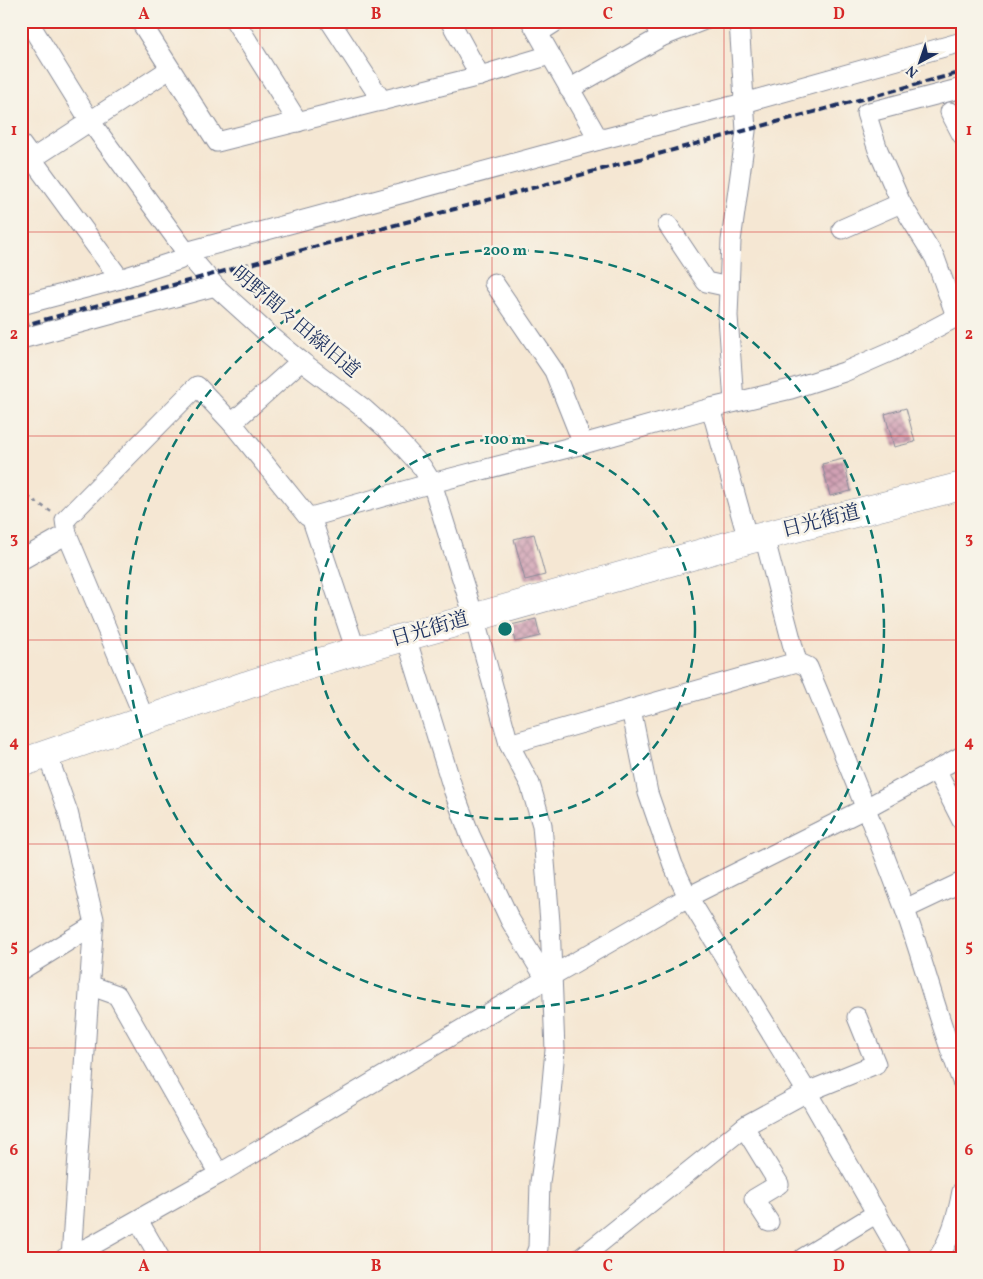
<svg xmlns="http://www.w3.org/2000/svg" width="983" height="1279" viewBox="0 0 983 1279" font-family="Vollkorn,'Noto Serif JP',serif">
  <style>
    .building { fill: url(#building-cross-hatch) }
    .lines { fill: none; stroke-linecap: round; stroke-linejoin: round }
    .minor-casing { stroke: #888b98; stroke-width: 21 }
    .highway-casing { stroke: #888b98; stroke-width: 29 }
    .path { stroke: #888b98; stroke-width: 2.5; stroke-dasharray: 4 4; stroke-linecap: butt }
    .minor { stroke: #fff; stroke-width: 19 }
    .highway { stroke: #fff; stroke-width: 28 }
    .rail { stroke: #1b2f5e; stroke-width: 4; stroke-dasharray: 8 4; stroke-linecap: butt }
    .grid { fill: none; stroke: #d62828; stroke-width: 1; stroke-opacity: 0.55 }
    .ring { fill: none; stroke: #0f766e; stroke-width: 2.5; stroke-dasharray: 9 6 }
    .labels { text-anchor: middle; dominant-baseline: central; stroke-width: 5; stroke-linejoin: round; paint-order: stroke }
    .street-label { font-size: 20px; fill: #1b2f5e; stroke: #f7f3e8 }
    .centre { fill: #0f766e; stroke: #f7f3e8; stroke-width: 2.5 }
    .ring-label { font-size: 15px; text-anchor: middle; font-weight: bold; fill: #0f766e; stroke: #f7f3e8; stroke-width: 5; stroke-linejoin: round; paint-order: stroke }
    .neatline { fill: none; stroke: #d62828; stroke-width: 2 }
    .grid-label { font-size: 16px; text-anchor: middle; font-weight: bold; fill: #d62828 }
  </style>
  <defs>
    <pattern id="building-cross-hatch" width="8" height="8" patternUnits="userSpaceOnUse" patternTransform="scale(1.25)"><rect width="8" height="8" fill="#d1a1b4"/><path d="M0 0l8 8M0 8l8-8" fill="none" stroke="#a98496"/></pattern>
  </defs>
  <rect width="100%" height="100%" fill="#f7f3e8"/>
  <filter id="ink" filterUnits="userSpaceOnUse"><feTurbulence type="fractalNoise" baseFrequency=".02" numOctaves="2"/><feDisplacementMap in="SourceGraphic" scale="10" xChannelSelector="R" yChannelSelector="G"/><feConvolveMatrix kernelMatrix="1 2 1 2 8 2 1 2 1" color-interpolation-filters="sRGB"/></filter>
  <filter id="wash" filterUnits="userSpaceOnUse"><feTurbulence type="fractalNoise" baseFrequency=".0096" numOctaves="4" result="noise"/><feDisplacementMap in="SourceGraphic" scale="20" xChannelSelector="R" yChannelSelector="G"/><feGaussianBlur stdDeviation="1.12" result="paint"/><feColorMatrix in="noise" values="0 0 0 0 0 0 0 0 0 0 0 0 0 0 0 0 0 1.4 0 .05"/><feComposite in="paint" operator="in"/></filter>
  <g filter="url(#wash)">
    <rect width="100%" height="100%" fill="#f5e7d3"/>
    <g id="blocks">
      <g class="building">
        <path d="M906,408L915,442L894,447L885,414Z"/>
        <path d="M843,459L851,491L830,496L822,464Z"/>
        <path d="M534,534L545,575L525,580L514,539Z"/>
        <path d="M536,619L540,636L515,642L511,625Z"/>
      </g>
    </g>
  </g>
  <g filter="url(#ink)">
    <use href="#blocks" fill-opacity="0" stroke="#888b98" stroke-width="1"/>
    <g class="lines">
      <g class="minor-casing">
        <g id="minor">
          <path d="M28,21L90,121L186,252L215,286L266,332L301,361L363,408L391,433L422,467L432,483L474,617L509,744L530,784L542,825L550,922L555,1050L548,1126L540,1182L538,1248L534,1258"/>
          <path d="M140,21L217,142L480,76L550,55"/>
          <path d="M235,21L298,122"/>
          <path d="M330,21L382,101"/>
          <path d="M450,21L480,76"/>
          <path d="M531,21L599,140"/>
          <path d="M653,21L661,37"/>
          <path d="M538,33L557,21"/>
          <path d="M569,89L661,37L702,21"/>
          <path d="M950,112L962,135"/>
          <path d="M21,144L120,279"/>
          <path d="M32,159L170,69"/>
          <path d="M901,203L878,150L866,113L962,88"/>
          <path d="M668,225L706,282L729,287"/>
          <path d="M842,229L901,203L935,258L956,316"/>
          <path d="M494,283L554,371L583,444"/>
          <path d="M21,305L120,279L179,260L186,252L599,140L744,103L962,42"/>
          <path d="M21,339L215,286"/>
          <path d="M734,402L728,316L731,241L746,131L739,21"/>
          <path d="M711,408L748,540"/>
          <path d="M232,423L301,361"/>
          <path d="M311,517L356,651"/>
          <path d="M21,560L67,534"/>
          <path d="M406,637L453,789L470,835L510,920L546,979"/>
          <path d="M797,662L808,667C841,747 874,826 904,907C925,965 939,1024 962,1081"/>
          <path d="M631,709L648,793L673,865L688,897L807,1092L902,1258"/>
          <path d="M145,720L67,534L65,520L197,386L232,423L307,516L311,517L432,483L583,444L711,408L791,389L844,372L892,351L962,314"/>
          <path d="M509,744L797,662L764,536"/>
          <path d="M47,754L68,812L94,919L71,1258"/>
          <path d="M936,770L962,821"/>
          <path d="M905,909L962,882"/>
          <path d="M21,970L94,925"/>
          <path d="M89,985L117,995L219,1174"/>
          <path d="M744,1127L779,1184L754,1199L769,1222"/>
          <path d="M138,1220L160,1258"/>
          <path d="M65,1258L91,1246L219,1174L553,975L688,897L866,808L962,756"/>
          <path d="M581,1258L748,1124L807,1092L876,1064L857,1017"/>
          <path d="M803,1258L877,1213"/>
          <path d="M938,1258C951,1238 958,1214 962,1191"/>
        </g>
      </g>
      <g class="highway-casing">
        <path id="highway" d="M21,763L247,685L352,652L748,540L962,486"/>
      </g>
      <path class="path" d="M21,492L53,513"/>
      <use href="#minor" class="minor"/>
      <use href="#highway" class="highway"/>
      <path class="rail" d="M21,326L962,72"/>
    </g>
  </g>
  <path class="grid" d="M260,21V1258M492,21V1258M724,21V1258M21,232H962M21,436H962M21,640H962M21,844H962M21,1048H962"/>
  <g class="ring">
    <circle cx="505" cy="629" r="190"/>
    <circle cx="505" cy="629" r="379"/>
  </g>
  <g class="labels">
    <g class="street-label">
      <text transform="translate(295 323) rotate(40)">明野間々田線旧道</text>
      <text transform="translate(821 522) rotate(-14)">日光街道</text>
      <text transform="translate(430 630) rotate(-16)">日光街道</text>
    </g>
  </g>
  <circle cx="505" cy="629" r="8" class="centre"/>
  <g class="ring-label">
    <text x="505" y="255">200 m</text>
    <text x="505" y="444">100 m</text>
  </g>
  <rect width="983" height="1279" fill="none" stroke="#f7f3e8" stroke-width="55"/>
  <g transform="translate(920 62) rotate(220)" stroke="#f7f3e8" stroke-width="4" paint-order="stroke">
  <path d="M0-4L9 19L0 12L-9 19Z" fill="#1b2f5e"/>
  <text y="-8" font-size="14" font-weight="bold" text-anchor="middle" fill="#1b2f5e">N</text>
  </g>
  <rect x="28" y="28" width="928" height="1224" class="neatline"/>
  <g class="grid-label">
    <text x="144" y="19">A</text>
    <text x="376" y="19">B</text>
    <text x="608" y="19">C</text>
    <text x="839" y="19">D</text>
    <text x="14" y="135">1</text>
    <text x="969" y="135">1</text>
    <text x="14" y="339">2</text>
    <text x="969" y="339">2</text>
    <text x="14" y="543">3</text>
    <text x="969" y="543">3</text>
    <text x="14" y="747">4</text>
    <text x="969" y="747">4</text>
    <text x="14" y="951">5</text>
    <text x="969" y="951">5</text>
    <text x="14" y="1155">6</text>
    <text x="969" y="1155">6</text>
    <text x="144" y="1271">A</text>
    <text x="376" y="1271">B</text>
    <text x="608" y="1271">C</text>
    <text x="839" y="1271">D</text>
  </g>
</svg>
